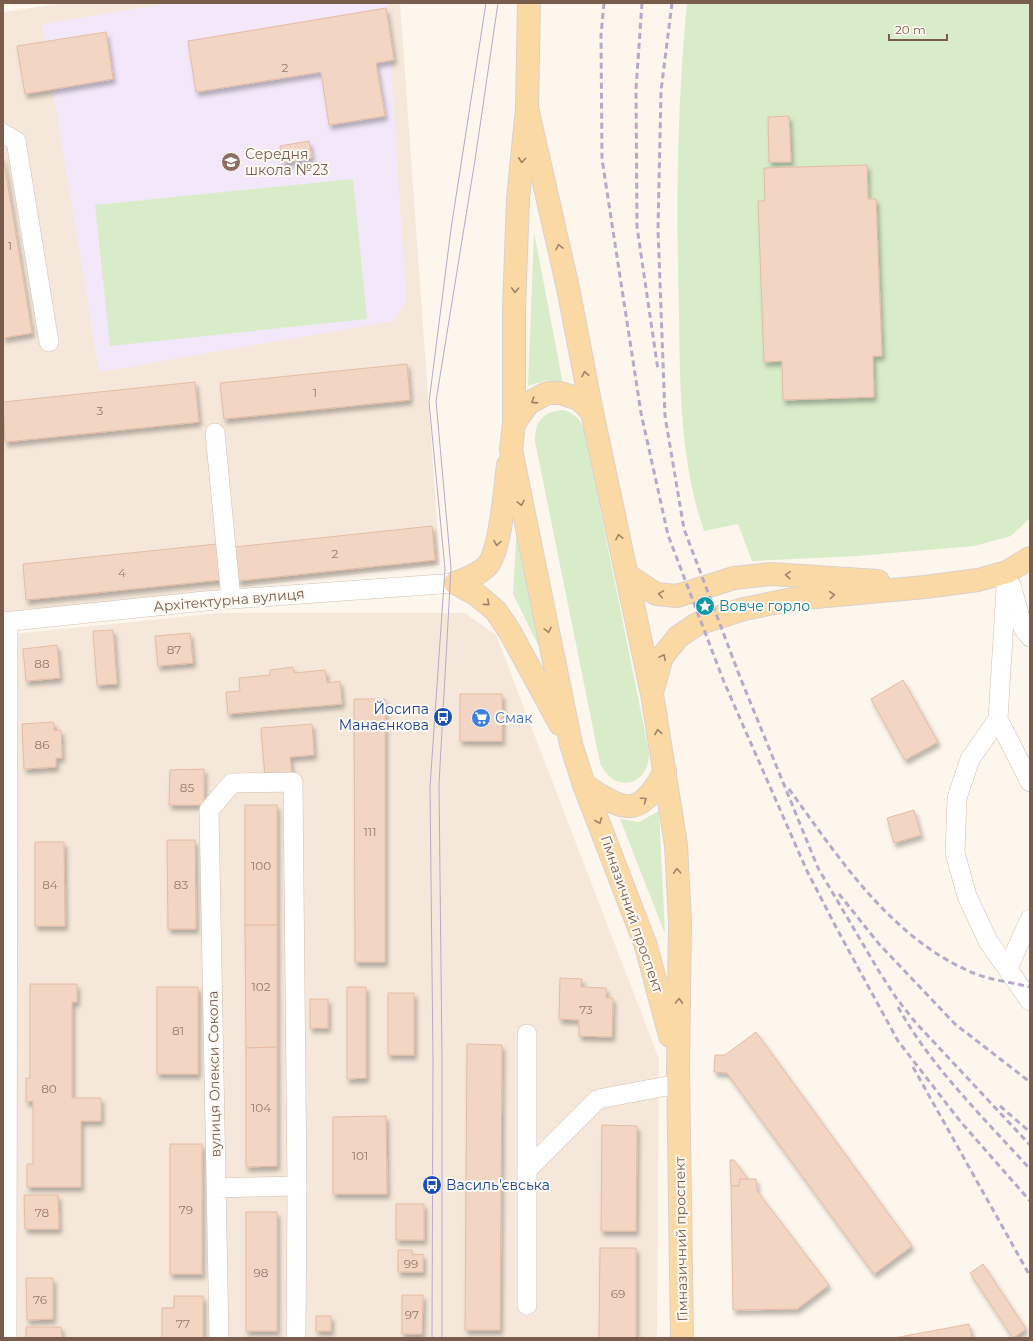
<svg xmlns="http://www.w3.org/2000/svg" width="1033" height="1341" viewBox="0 0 1033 1341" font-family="Montserrat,sans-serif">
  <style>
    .residential { fill: #f5e8da }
    .education { fill: #f3e8fa }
    .green { fill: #d8ecc9 }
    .building { fill: #f3d5c3; stroke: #e6bba3; filter: url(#shadow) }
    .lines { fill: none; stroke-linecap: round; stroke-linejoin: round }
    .minor-casing { stroke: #d1beb0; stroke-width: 20 }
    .major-casing { stroke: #dad1cd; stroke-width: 24 }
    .minor { stroke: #fff; stroke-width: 19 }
    .major { stroke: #fbd9a5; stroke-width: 22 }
    .tram { stroke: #b9a8c9; stroke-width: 1 }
    .rail { stroke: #b9a8c9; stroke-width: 3; stroke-dasharray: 6 4; stroke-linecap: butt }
    .oneway { stroke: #a18267 }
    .labels { text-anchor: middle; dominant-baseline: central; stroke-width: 4; stroke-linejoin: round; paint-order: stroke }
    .number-label { font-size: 12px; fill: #987a6a }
    .education-label { font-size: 14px; fill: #785e54; stroke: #fffaf3; text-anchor: start }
    .street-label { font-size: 14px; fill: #7a5c4d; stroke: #fffaf3 }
    .culture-label { font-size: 14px; fill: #0d838f; stroke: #fffaf3; text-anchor: start }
    .transit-label { font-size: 14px; fill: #164399; stroke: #fffaf3; text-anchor: end }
    .shop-label { font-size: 14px; fill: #366cbe; stroke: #fffaf3; text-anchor: start }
  </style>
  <defs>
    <filter id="shadow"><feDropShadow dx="2.5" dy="4.5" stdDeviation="2" flood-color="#0004"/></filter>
  </defs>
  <rect width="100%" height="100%" fill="#fdf6ec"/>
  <g class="residential">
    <path d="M66,3H400L440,565L3,614V12Z"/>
    <path d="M220,613H465L496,635L659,1059L657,1338H3V635Z"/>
  </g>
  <path class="education" d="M169,3H387L406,300L394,321L99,372L42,24Z"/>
  <g class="green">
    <path d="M687,3H1030V518L1011,536L974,546L857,556L752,561L738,524L704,531C680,461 680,387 679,313C676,210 677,107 687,3Z"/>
    <path d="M353,179L367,319L110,346L95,205Z"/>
    <path d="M534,232L563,384L546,380L528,386Z"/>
    <path d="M564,410C575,414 580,419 584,429L649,752C650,786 614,795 600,763L535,441C535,421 543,411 564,410Z"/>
    <path d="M517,523L546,661L513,594Z"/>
    <path d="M659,811L665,934L620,819L639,822Z"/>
  </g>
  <g class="building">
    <path d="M386,8L394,60L376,63L385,116L329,125L321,72L196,92L188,41Z"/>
    <path d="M106,32L113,79L25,94L17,46Z"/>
    <path d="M789,116L791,162H769L768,117Z"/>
    <path d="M309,141L312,158L282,163L280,146Z"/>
    <path d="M3,156L32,333L3,338Z"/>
    <path d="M867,165L868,199H876L882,356H873L874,397L783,400L782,361L764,362L758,201H765L764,168Z"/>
    <path d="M407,364L410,400L224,419L220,383Z"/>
    <path d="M195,382L199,422L5,442L3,402Z"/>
    <path d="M432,526L435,560L238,581L235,547Z"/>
    <path d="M217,544L220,580L26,600L23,564Z"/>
    <path d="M113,630L117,684L97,685L93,631Z"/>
    <path d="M190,633L193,663L158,666L155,636Z"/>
    <path d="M57,645L60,678L26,681L23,649Z"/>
    <path d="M293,667L294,673L325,670L327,683L340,681L342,704L228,714L226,692L240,691L239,678L270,675V670Z"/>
    <path d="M903,680L938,742L905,760L871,699Z"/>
    <rect x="460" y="694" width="42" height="47"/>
    <path d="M354,699H385V962H355Z"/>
    <path d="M54,722V731L61,730L62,758H56V767L24,769L22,724Z"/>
    <path d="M312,724L314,755L290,757L292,775L265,777L261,728Z"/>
    <path d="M204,769V805H169L170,770Z"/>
    <rect x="245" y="805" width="32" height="120"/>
    <path d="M914,810L921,835L894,843L887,818Z"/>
    <path d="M167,840H195L196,929H168Z"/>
    <path d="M35,842H64L65,926H35Z"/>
    <path d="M245,925H277V1047L246,1048Z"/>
    <path d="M560,978L582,979L581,987L606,988V998H613L612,1037L579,1036V1020L559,1019Z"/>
    <path d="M30,984H77V1002H72V1098H101V1121H81V1187H27V1164H33V1101L26,1102V1078H30Z"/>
    <rect x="157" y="987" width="41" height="87"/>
    <path d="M347,987H366V1078L347,1079Z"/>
    <rect x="388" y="993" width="26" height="62"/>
    <rect x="310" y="999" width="18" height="29"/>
    <path d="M756,1032L912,1246L874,1274L727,1073L714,1072L715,1055H725Z"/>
    <path d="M467,1044L502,1045L500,1330H465Z"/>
    <path d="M277,1047V1166L246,1167V1048Z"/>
    <path d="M386,1116L387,1194H333V1117Z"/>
    <path d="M602,1125L637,1126L636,1231H601Z"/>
    <rect x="170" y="1144" width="32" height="130"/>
    <path d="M730,1160H734L748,1179H740L739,1186H731Z"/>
    <path d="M740,1179H756L757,1191L829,1285L797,1309L733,1310L731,1186H739Z"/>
    <path d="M24,1195H58L59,1229H25Z"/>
    <rect x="396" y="1204" width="28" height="36"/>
    <rect x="246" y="1212" width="31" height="119"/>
    <path d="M600,1248H636V1338H599Z"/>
    <path d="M398,1250H412V1255L423,1254V1272H398Z"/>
    <path d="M983,1264L1026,1329L1013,1338L970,1273Z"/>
    <path d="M26,1278H53V1319L27,1320Z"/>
    <path d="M402,1295H423L422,1334H402Z"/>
    <path d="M174,1296H203V1338H162V1308H174Z"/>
    <rect x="316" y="1316" width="15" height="15"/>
    <path d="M969,1324L972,1338H894Z"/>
    <path d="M26,1327H61L62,1338H26Z"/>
  </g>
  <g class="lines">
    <g class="minor-casing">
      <g id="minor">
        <path d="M3,133L16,141L49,342"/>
        <path d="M215,433L231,599"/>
        <path d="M1007,572L998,719L1030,782"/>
        <path d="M1011,585L1023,628L1030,637"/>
        <path d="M3,622L205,601L455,583"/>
        <path d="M998,719L970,759L957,798L955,853L967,896L988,941L1030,1001"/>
        <path d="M1008,968L1030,919"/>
        <path d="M527,1034V1170L598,1099L678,1084"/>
        <path d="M216,1188L297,1186L293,782L232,783L209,810L219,1338"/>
        <path d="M527,1305V1170"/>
        <path d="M7,1338L8,622"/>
        <path d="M296,1338L297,1186"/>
      </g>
    </g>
    <g class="major-casing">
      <g id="major">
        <path d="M529,3L527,108L518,199L514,309V423L511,450L571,744L584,785L646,946L670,1036"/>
        <path d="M527,108L568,288L592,412L652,694L676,845L680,922L678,1068L682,1338"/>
        <path d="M514,423L529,403L547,393H560L579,399L592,412"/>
        <path d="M627,575L656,594L677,596L734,578L771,574L878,581"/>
        <path d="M455,583L477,595L496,611L510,632L560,724"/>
        <path d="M455,583C466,579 478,575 487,566C501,551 505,487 508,465"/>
        <path d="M653,689L662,657L678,637L697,624L744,609L793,599L925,587L978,580L1007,572L1030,558"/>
        <path d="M584,785C626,812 639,819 665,771"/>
      </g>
    </g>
    <use href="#minor" class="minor"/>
    <use href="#major" class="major"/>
    <g class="tram">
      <path d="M432,1338L433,1060L430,787L445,569L429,402L451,229L486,3"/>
      <path d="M442,1338V1058L439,784L451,568L436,401L475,160L498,3"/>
    </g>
    <g class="rail">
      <path d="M604,3L601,35L602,159L641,413L668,535L724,682L807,871L837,929L898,1041L960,1121L1030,1201"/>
      <path d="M642,3L636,89L637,227L658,370"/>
      <path d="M672,3L661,91L658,229L665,416L684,529L740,677L818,868L880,973L897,999L916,1023L1030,1145"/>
      <path d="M789,789C839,858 890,937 971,972C989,980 1011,982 1030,987"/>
      <path d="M839,894L879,944L955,1024L1030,1082"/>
      <path d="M898,1007C932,1068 983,1117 1030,1169"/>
      <path d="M913,1067L1030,1276"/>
      <path d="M1000,1106L1030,1132"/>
    </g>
  </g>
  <defs><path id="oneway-chevron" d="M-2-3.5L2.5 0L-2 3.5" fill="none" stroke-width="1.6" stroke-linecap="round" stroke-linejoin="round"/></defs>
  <g class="oneway">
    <use href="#oneway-chevron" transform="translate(522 160) rotate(95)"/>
    <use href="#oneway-chevron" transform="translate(559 247) rotate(-103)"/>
    <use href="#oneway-chevron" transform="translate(515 290) rotate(92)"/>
    <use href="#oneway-chevron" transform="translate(585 374) rotate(-101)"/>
    <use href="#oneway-chevron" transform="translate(534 401) rotate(147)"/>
    <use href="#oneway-chevron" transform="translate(521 503) rotate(78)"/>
    <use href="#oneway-chevron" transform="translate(619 537) rotate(-102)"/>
    <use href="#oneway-chevron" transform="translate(497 543) rotate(99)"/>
    <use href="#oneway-chevron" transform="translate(788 575) rotate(-177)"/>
    <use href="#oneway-chevron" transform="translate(661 594) rotate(-171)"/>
    <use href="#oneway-chevron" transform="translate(832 595) rotate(-5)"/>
    <use href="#oneway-chevron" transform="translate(487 603) rotate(41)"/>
    <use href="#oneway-chevron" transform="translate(548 630) rotate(78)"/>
    <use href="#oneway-chevron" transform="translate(663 657) rotate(-62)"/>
    <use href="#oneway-chevron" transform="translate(658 732) rotate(-100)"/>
    <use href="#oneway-chevron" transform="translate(644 800) rotate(-35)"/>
    <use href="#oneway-chevron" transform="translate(599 821) rotate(68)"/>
    <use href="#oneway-chevron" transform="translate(677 871) rotate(-93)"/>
    <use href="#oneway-chevron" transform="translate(679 1001) rotate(-89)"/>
  </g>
  <defs>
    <g id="school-disc" transform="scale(1)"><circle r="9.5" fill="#8d6e63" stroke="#fffaf3"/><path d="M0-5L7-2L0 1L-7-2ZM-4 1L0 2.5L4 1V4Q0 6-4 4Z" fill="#fff"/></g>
    <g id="sight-disc" transform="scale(1)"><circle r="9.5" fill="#0f9aa8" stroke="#fffaf3"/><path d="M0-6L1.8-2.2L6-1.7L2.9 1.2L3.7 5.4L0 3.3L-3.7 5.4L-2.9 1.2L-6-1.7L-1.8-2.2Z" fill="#fff"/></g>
    <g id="bus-disc" transform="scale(1)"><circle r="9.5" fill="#1a4fb4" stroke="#fffaf3"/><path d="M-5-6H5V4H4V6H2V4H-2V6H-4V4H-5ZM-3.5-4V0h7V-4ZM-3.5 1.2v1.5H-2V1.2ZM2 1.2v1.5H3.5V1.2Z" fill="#fff"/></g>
    <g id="supermarket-disc" transform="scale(1)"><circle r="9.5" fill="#3f7fe0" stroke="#fffaf3"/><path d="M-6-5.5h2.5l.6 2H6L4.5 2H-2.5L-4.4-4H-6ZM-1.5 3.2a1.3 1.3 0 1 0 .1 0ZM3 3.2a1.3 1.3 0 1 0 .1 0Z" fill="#fff"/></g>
  </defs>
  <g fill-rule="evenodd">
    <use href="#school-disc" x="231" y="162"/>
    <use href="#sight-disc" x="705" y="606"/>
    <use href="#bus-disc" x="443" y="717"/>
    <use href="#supermarket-disc" x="481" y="718"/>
    <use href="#bus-disc" x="432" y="1185"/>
  </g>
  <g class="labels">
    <g class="number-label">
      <text x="285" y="67">2</text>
      <text x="10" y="245">1</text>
      <text x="315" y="392">1</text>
      <text x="100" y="410">3</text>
      <text x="335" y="553">2</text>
      <text x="122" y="572">4</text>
      <text x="174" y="649">87</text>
      <text x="42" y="663">88</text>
      <text x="42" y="744">86</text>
      <text x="187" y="787">85</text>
      <text x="370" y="831">111</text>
      <text x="261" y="865">100</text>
      <text x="50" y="884">84</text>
      <text x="181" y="884">83</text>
      <text x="261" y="986">102</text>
      <text x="586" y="1009">73</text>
      <text x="178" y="1030">81</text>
      <text x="49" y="1088">80</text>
      <text x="261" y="1107">104</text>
      <text x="360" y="1155">101</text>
      <text x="186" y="1209">79</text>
      <text x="42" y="1212">78</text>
      <text x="411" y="1263">99</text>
      <text x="261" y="1272">98</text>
      <text x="618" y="1293">69</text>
      <text x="40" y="1299">76</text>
      <text x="412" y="1314">97</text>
      <text x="183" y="1323">77</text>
    </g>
    <g class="education-label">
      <text x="245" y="154">Середня<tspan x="245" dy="16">школа №23</tspan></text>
    </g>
    <g class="street-label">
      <text transform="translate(229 600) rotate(-5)">Архітектурна вулиця</text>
      <text transform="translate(632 914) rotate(71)">Гімназичний проспект</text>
      <text transform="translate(214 1074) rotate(-91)">вулиця Олекси Сокола</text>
      <text transform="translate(681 1239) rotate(-91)">Гімназичний проспект</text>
    </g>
    <g class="culture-label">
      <text x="719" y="606">Вовче горло</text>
    </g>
    <g class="transit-label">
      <text x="429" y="709">Йосипа<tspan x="429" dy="16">Манаєнкова</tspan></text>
      <text x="446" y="1185" text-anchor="start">Василь'євська</text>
    </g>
    <g class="shop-label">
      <text x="495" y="718">Смак</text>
    </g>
  </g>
  <rect width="1033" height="1341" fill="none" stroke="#7a5c4d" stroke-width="8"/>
  <path d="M889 34v6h58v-6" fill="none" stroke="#7a5c4d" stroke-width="2"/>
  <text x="895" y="34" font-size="12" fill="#7a5c4d" stroke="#fffaf3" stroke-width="3" paint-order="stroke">20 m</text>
</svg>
